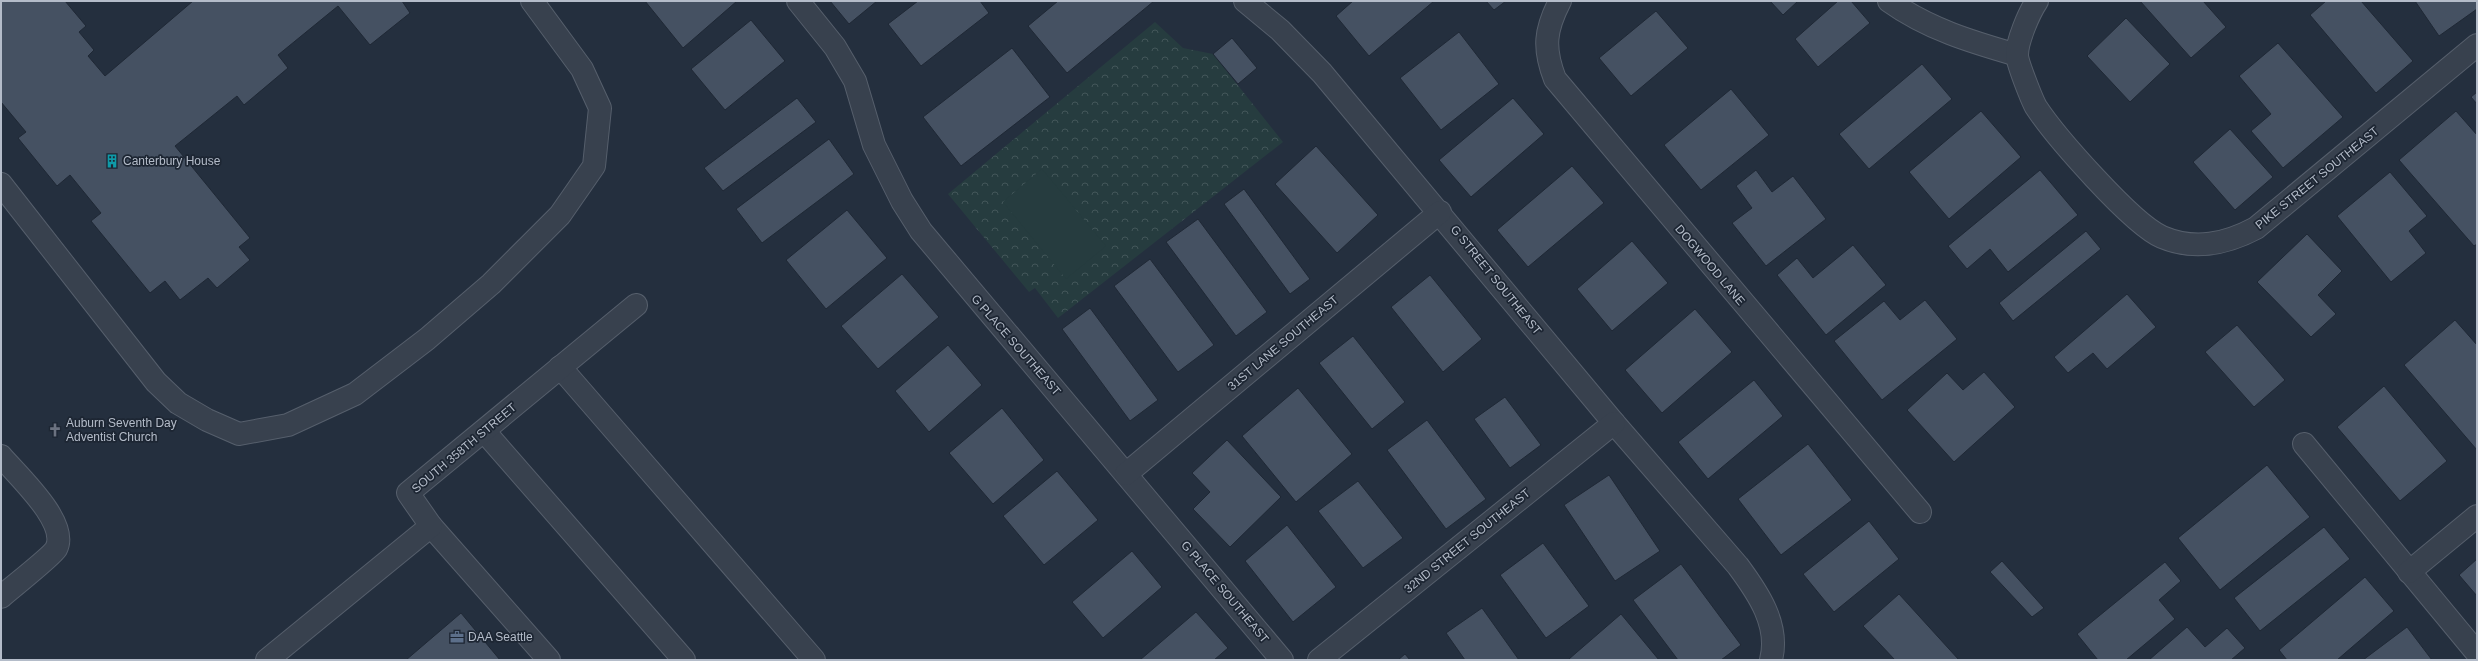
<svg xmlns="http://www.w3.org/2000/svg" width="2478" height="661" viewBox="0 0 2478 661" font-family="Helvetica,sans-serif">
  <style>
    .park { fill: url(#park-crowns) }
    .pitch { fill: #263c3f }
    .building { fill: #455162; stroke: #1f2835 }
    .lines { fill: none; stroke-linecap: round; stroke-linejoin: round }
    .minor-casing { stroke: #565f6c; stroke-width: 24 }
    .minor { stroke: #38414e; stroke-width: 22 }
    .labels { text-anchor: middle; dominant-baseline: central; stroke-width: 3.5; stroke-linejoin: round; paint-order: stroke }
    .poi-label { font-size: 12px; fill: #b4bcc9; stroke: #1d2633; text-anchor: start }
    .street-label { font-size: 12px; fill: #b4bcc9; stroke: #1d2633 }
  </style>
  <defs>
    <pattern id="park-crowns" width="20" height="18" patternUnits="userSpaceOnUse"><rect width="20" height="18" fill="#263c3f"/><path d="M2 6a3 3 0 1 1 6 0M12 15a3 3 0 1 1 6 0" fill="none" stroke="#435659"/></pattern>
  </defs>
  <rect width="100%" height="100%" fill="#242f3e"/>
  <path class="park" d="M1155,22L1183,48L1213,54L1283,142L1058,318L1035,288L1029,292L948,194Z"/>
  <path class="pitch" d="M1042,169L1106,246L1066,279L1003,202Z"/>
  <g class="building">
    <path d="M1,1H65L86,26L79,32L94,50L88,56L105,76L193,1H402L410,13L370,45L338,6L278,55L288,68L244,105L237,96L175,146L250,238L239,247L250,260L217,288L208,278L180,300L165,281L150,293L91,221L101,213L70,175L57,186L18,138L26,132L1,102Z"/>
    <path d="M645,1H737L683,48Z"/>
    <path d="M830,1H877L849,24Z"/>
    <path d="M918,1H980L989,13L921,66L888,24Z"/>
    <path d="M1058,1H1154L1067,73L1028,26Z"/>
    <path d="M1353,1H1434L1369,56L1336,16Z"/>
    <path d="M1486,1H1506L1494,10Z"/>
    <path d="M1770,1H1798L1783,15Z"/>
    <path d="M1838,1H1851L1870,23L1818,67L1795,39Z"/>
    <path d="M2140,1H2203L2226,27L2191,58Z"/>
    <path d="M2326,1H2361L2413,61L2376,93L2310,15Z"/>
    <path d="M2415,1H2477V9L2439,36Z"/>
    <path d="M1656,11L1688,48L1631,96L1599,58Z"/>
    <path d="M2126,18L2170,64L2130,102L2087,56Z"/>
    <path d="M751,20L785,61L725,110L691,69Z"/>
    <path d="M1459,32L1499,84L1441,130L1400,78Z"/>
    <path d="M1232,38L1257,68L1238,84L1213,54Z"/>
    <path d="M2278,43L2343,117L2283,168L2251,131L2271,114L2239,76Z"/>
    <path d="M1012,48L1050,97L961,166L923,117Z"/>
    <path d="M1922,64L1952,99L1869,169L1839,134Z"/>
    <path d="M1731,89L1769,135L1701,190L1664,145Z"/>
    <path d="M2477,92V104L2471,97Z"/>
    <path d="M797,98L816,122L723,191L704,168Z"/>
    <path d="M1513,98L1544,134L1471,197L1439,160Z"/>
    <path d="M1981,111L2021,157L1949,219L1909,172Z"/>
    <path d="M2456,111L2477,135V244L2474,246L2399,160Z"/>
    <path d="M2230,129L2273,177L2235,210L2193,162Z"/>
    <path d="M829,139L854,174L762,243L736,209Z"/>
    <path d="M1316,146L1378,215L1337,253L1275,184Z"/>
    <path d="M1572,166L1604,203L1528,267L1497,230Z"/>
    <path d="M1756,170L1772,192L1793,176L1826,219L1766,266L1732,223L1752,208L1736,186Z"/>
    <path d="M2040,170L2078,215L2008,272L1990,249L1967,269L1948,246Z"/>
    <path d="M2390,172L2427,216L2409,231L2426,253L2391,282L2337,216Z"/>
    <path d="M1244,189L1310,279L1290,294L1224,204Z"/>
    <path d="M847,210L887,258L826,309L786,260Z"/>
    <path d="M1198,219L1267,312L1236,336L1166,242Z"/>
    <path d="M2086,231L2101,249L2013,321L1999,303Z"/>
    <path d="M2307,234L2342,271L2318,295L2336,314L2311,337L2257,282Z"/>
    <path d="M1632,241L1668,283L1612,331L1577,289Z"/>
    <path d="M1853,245L1886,285L1826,335L1777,275L1797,258L1813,278Z"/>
    <path d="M1150,259L1214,345L1178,372L1114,286Z"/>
    <path d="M902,274L939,317L878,369L841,326Z"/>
    <path d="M1430,275L1482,339L1443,372L1391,307Z"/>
    <path d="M2127,294L2156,327L2107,369L2093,353L2068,373L2054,357Z"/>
    <path d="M1925,300L1957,339L1882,400L1834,341L1884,301L1900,320Z"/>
    <path d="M1090,308L1158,400L1130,421L1062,329Z"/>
    <path d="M1695,309L1732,352L1662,413L1625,370Z"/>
    <path d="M2455,320L2477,345V450L2404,365Z"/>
    <path d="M2237,325L2285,380L2254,407L2205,352Z"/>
    <path d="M1353,336L1405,402L1372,429L1319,363Z"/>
    <path d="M948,345L982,385L929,432L895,391Z"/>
    <path d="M1984,372L2015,407L1954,462L1907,410L1947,373L1963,390Z"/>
    <path d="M1754,380L1783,416L1708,479L1678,442Z"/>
    <path d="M2384,386L2447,461L2400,501L2337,427Z"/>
    <path d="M1298,388L1352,454L1296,502L1242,436Z"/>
    <path d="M1505,397L1541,445L1510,468L1474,419Z"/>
    <path d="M1002,408L1044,460L993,504L949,453Z"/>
    <path d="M1427,420L1486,499L1446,529L1387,450Z"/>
    <path d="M1227,440L1281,497L1230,547L1193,509L1210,492L1192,473Z"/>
    <path d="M1808,444L1852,500L1781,555L1738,499Z"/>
    <path d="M2267,465L2310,517L2220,590L2178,538Z"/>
    <path d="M1057,471L1098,520L1044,565L1003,516Z"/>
    <path d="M1609,475L1660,551L1615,581L1564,505Z"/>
    <path d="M1358,481L1403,538L1363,568L1318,511Z"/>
    <path d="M1869,521L1899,559L1834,612L1803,574Z"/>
    <path d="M1287,525L1336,587L1293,622L1245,561Z"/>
    <path d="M2324,527L2350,559L2260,631L2234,598Z"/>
    <path d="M1543,543L1589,606L1546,638L1500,575Z"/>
    <path d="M1132,551L1162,587L1103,638L1072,602Z"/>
    <path d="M2477,559V596L2459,575Z"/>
    <path d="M2002,561L2044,608L2032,617L1990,572Z"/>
    <path d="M2165,562L2181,581L2159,600L2175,619L2126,660H2098L2077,634Z"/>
    <path d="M1681,564L1741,645L1721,660H1678L1633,600Z"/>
    <path d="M2365,577L2394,611L2337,660H2287L2279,650Z"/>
    <path d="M1899,594L1959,660H1895L1863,626Z"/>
    <path d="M1482,608L1519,660H1465L1446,633Z"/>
    <path d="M1196,612L1228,648L1214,660H1140Z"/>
    <path d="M461,613L500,660H406Z"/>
    <path d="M1621,614L1659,660H1570L1569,659Z"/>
    <path d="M2187,627L2205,647L2227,628L2245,648L2231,660H2149Z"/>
    <path d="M2407,627L2432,660H2363Z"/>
    <path d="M1405,654L1410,660H1398Z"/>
  </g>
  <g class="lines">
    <g class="minor-casing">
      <g id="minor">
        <path d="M798,1L835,47L855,81L874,145L902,201L921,231L1282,660"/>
        <path d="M1245,1L1280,30L1322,73L1614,423L1738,566C1758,593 1780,625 1771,660"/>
        <path d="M1560,1C1545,30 1543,48 1555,79L1920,512"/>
        <path d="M1889,1C1928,29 1972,42 2017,55"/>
        <path d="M2037,1C2029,13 2017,41 2017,55C2017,62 2032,100 2036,107C2055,136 2132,224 2162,237C2195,251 2226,244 2256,228L2477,45"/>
        <path d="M1,184L156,382L178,403L207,420L239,434L288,425L355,394L427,339L491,284L560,215L594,166L600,108L582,69L532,1"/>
        <path d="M560,367L814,660"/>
        <path d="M484,431L684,660"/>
        <path d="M2304,444L2477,653"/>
        <path d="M1,456C17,475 70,523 56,549C51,557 11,588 1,597"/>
        <path d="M1126,474L1440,212"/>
        <path d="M431,526L549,660"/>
        <path d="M2409,572L2477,516"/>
        <path d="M267,660L431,526L408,493L636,305"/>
        <path d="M1319,660L1614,423"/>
      </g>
    </g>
    <use href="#minor" class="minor"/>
  </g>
  <defs>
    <g id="building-bare" transform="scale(1.08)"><path d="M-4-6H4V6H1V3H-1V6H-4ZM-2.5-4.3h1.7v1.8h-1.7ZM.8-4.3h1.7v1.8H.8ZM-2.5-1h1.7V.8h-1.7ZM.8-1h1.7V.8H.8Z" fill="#0f9aa8" stroke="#1d2633" stroke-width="2.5" paint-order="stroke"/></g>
    <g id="church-bare" transform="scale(1.08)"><path d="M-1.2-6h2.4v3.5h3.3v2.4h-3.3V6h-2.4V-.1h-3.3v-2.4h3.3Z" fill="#6b7280" stroke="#1d2633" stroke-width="2.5" paint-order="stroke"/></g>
    <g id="office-bare" transform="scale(1.08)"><path d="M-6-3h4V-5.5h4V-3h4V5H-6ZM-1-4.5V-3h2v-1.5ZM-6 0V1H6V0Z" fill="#5c6f8a" stroke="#1d2633" stroke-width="2.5" paint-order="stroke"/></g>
  </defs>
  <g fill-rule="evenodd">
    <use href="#building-bare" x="112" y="161"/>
    <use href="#church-bare" x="55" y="430"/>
    <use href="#office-bare" x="457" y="637"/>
  </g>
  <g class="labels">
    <g class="poi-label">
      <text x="123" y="161">Canterbury House</text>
      <text x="66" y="423">Auburn Seventh Day<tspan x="66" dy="14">Adventist Church</tspan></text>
      <text x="468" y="637">DAA Seattle</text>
    </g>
    <g class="street-label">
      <text transform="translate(2317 178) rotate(-39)">PIKE STREET SOUTHEAST</text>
      <text transform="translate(1710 265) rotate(50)">DOGWOOD LANE</text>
      <text transform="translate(1496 280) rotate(51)">G STREET SOUTHEAST</text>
      <text transform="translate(1283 343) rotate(-40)">31ST LANE SOUTHEAST</text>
      <text transform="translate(1016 345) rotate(49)">G PLACE SOUTHEAST</text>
      <text transform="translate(464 448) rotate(-40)">SOUTH 358TH STREET</text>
      <text transform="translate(1467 541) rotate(-39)">32ND STREET SOUTHEAST</text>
      <text transform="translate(1225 592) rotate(50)">G PLACE SOUTHEAST</text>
    </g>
  </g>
  <rect width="2478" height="661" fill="none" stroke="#b4bcc9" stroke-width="4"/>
</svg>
